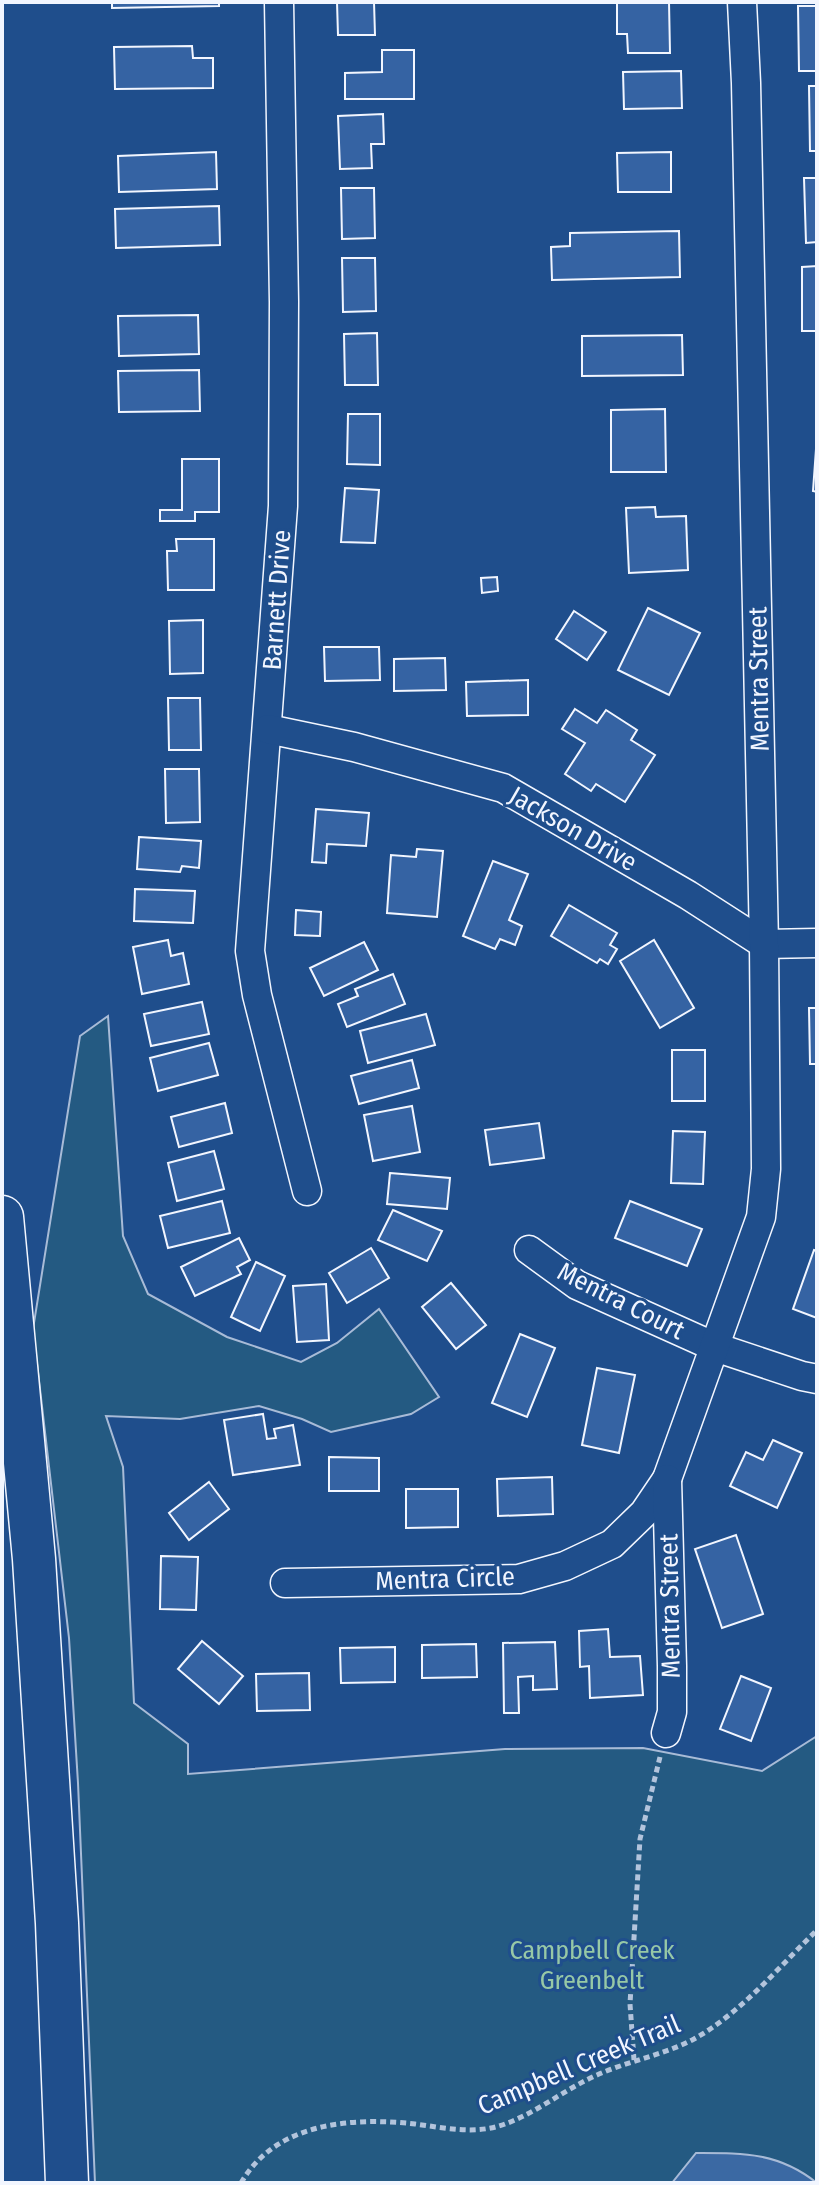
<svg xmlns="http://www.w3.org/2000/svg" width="819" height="2185" viewBox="0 0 819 2185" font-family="'Fira Sans Condensed',sans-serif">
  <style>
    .green { fill: #245a82; stroke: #a8bbd7; stroke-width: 2 }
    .water { fill: #3b69a3; stroke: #a8bbd7; stroke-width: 2 }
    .building { fill: #3563a3; stroke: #f2f6ff; stroke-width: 2 }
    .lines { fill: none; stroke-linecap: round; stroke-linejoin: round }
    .minor-casing { stroke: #f2f6ff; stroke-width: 31 }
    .highway-casing { stroke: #f2f6ff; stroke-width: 45 }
    .path { stroke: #b3c4dc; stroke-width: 5; stroke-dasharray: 6 4; stroke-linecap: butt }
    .minor { stroke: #1f4e8c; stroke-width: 28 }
    .highway { stroke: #1f4e8c; stroke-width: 42 }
    .labels { text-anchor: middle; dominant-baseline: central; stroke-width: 6; stroke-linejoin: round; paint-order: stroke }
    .street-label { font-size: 26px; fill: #f2f6ff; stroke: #1f4e8c }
    .park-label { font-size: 26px; fill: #97c8a6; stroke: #1f4e8c }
  </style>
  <rect width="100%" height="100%" fill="#1f4e8c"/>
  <path class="green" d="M108,1016L123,1236L148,1294L227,1337L301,1362L337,1343L379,1309L439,1397L411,1414L331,1432L302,1419L259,1406L180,1419L106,1416L123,1467L134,1703L188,1744V1774L505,1749L643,1748L762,1771L817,1736V2183H95L78,1783L69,1638L33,1329L80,1036Z"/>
  <path class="water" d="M696,2153C743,2153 778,2152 817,2183H672Z"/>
  <g class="building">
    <path d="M112,2H219V6L112,8Z"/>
    <path d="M337,2H374L375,35H338Z"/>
    <path d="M617,2H669L670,53H628L627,34H617Z"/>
    <path d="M798,6H817V71H799Z"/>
    <path d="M192,46L193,58H213V88L115,89L114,47Z"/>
    <path d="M382,50H414V99H345V73L382,72Z"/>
    <path d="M681,71L682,108L624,109L623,72Z"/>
    <path d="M809,86H817V151H810Z"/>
    <path d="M383,114L384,144H371L372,168L340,169L338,116Z"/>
    <path d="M216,152L217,189L119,192L118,156Z"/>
    <path d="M671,152V192H618L617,153Z"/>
    <path d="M804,178H817V242L806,243Z"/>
    <path d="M341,188H374L375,238L342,239Z"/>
    <path d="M219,206L220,245L116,248L115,209Z"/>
    <path d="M679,231L680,277L552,280L551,247L570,246V233Z"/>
    <path d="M342,258H375L376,311L343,312Z"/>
    <path d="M817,266V331H802V267Z"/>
    <path d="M198,315L199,354L119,356L118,316Z"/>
    <path d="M377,333L378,385H345L344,334Z"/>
    <path d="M682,335L683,375L582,376V336Z"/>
    <path d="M199,370L200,411L119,412L118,371Z"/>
    <path d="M665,409L666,472H611V410Z"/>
    <path d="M348,414H380V465L347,464Z"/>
    <path d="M816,449H817V492L813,491Z"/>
    <path d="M182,459H219V512H195V521H160V510H182Z"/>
    <path d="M345,488L379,490L375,543L341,542Z"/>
    <path d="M655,507L656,517L686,516L688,570L629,573L626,508Z"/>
    <path d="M176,539H214V590H168L167,551H177Z"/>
    <path d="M497,577L498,591L482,593L481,578Z"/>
    <path d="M648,608L700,633L669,695L618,670Z"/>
    <path d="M574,611L606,632L587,660L556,639Z"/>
    <path d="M203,620V673L170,674L169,621Z"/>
    <path d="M324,647H379L380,680L325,681Z"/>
    <path d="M445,658L446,690L394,691V659Z"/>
    <path d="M528,680V715L467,716L466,682Z"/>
    <path d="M168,698H200L201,750H169Z"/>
    <path d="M575,709L597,723L606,710L637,730L631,740L655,755L625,802L596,784L591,791L565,774L585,743L562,729Z"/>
    <path d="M165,769H199L200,822L166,823Z"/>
    <path d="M316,809L369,813L366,846L327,844L326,863L312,862Z"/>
    <path d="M139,837L201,841L199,868L182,866L180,872L137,869Z"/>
    <path d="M417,849L443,851L437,917L387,913L391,855L416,857Z"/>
    <path d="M493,861L528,874L509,920L522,926L515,945L500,939L495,949L463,936Z"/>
    <path d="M135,889L195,891L193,923L134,921Z"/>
    <path d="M569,905L617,933L610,945L617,949L608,964L600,959L597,963L551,936Z"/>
    <path d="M296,910L321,912L320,936L295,935Z"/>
    <path d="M168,940L171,956L183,953L189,984L142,994L133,947Z"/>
    <path d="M654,940L694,1008L660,1028L620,961Z"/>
    <path d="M364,942L378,970L324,996L310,968Z"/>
    <path d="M393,974L405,1004L347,1027L338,1004L358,996L355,989Z"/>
    <path d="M202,1002L209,1034L151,1046L144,1014Z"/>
    <path d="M809,1008H817V1064H810Z"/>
    <path d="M426,1014L435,1045L368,1063L360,1031Z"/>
    <path d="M209,1043L218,1075L158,1091L150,1058Z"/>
    <rect x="672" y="1050" width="33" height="51"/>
    <path d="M412,1060L419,1088L359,1104L351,1076Z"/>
    <path d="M225,1103L232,1133L179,1147L171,1117Z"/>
    <path d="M412,1106L420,1152L373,1161L364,1115Z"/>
    <path d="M539,1123L544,1158L490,1165L485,1130Z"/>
    <path d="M673,1131L705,1132L703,1184L671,1183Z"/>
    <path d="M214,1151L224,1189L177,1201L168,1163Z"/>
    <path d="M390,1173L450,1178L447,1209L387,1204Z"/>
    <path d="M222,1201L230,1233L168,1248L160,1216Z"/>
    <path d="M630,1201L702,1229L687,1266L615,1238Z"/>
    <path d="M393,1210L442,1231L427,1261L378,1240Z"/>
    <path d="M239,1238L250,1260L237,1267L241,1274L195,1296L181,1267Z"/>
    <path d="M371,1248L389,1278L347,1303L329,1273Z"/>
    <path d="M814,1250L817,1251V1318L793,1309Z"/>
    <path d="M256,1262L285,1276L260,1331L231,1317Z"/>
    <path d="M451,1283L486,1325L456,1349L422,1307Z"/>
    <path d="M326,1284L329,1340L297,1342L293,1286Z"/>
    <path d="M520,1334L555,1348L527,1417L492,1403Z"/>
    <path d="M597,1368L635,1375L619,1453L582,1445Z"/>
    <path d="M263,1414L267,1439L276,1438L274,1429L293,1425L300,1465L233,1475L224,1420Z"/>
    <path d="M773,1440L802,1453L777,1508L730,1486L746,1452L763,1460Z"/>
    <path d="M329,1457L379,1458V1491H329Z"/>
    <path d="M552,1477L553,1514L498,1516L497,1479Z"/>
    <path d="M209,1482L229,1509L189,1540L169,1513Z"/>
    <path d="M406,1489H458V1527L406,1528Z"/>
    <path d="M736,1535L763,1614L722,1628L695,1549Z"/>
    <path d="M161,1556L198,1557L196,1610L160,1609Z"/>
    <path d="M608,1629L610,1657L640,1656L643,1695L590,1698L589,1666L580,1667L579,1631Z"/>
    <path d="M202,1641L243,1676L219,1704L178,1669Z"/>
    <path d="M555,1642L557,1689L533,1690V1676L518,1677L519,1713H504L503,1643Z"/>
    <path d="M476,1644L477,1677L422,1678V1645Z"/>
    <path d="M395,1647V1682L341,1683L340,1648Z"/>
    <path d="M309,1673L310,1710L257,1711L256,1674Z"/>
    <path d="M741,1676L771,1688L751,1741L720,1729Z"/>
  </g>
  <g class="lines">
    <g class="minor-casing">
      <g id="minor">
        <path d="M279,2L284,302L283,506L250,951L257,995L307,1191"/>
        <path d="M268,729L354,747L503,788L688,895L764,944L817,943"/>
        <path d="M529,1250L577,1285L715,1347L802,1376L817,1379"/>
        <path d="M285,1583L519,1579L565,1566L612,1544L644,1513L667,1479L761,1217L766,1169L764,944L746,83L742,2"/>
        <path d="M666,1733L672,1712V1666L667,1479"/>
      </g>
    </g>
    <g class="highway-casing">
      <path id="highway" d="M2,1217L34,1559L57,1923L67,2183"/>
    </g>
    <g class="path">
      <path d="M634,2060L630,2004L640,1839L660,1757"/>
      <path d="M241,2183C276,2122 352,2117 415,2124C446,2128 476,2135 505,2124C538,2112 565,2089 597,2075C628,2061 664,2055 694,2039C742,2012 779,1967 817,1930"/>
    </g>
    <use href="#minor" class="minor"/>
    <use href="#highway" class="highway"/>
  </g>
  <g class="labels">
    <g class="street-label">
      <text transform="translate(277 600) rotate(-86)">Barnett Drive</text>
      <text transform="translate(759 679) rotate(-91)">Mentra Street</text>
      <text transform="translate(573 829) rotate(30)">Jackson Drive</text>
      <text transform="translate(621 1301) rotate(27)">Mentra Court</text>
      <text transform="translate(445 1579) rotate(-2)">Mentra Circle</text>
      <text transform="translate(670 1606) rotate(-91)">Mentra Street</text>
      <text transform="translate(579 2065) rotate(-23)">Campbell Creek Trail</text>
    </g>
    <g class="park-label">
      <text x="592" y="1950">Campbell Creek<tspan x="592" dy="30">Greenbelt</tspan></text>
    </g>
  </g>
  <rect width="819" height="2185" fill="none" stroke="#f2f6ff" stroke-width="8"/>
</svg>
